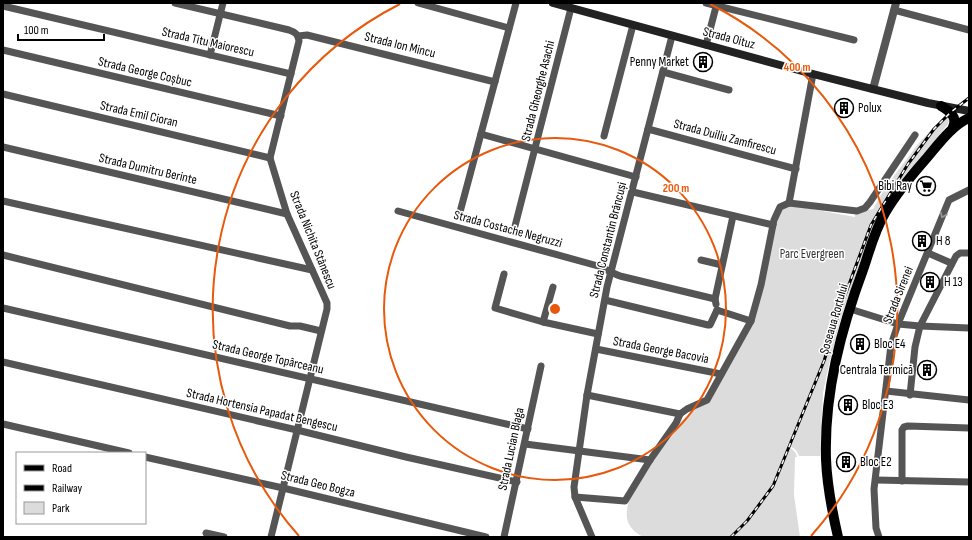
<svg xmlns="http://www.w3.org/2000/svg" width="972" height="540" viewBox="0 0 972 540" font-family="'Sofia Sans Condensed',sans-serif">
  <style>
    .green { fill: #dcdcdc }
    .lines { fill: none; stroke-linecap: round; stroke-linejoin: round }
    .minor { stroke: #555; stroke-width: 7 }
    .tertiary { stroke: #555; stroke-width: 8 }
    .secondary { stroke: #222; stroke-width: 8 }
    .primary { stroke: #000; stroke-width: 10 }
    .rail-casing { stroke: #000; stroke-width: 3 }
    .rail { stroke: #fff; stroke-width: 1.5; stroke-dasharray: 4.5; stroke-linecap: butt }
    .oneway { stroke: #999 }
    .ring { fill: none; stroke: #e8590c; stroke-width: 2 }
    .labels { text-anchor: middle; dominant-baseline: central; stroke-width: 3; stroke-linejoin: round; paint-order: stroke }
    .street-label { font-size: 13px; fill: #000; stroke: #fff }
    .poi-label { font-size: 13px; fill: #000; stroke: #fff; text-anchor: start }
    .park-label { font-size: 13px; fill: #333; stroke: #fff }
    .centre { fill: #e8590c; stroke: #fff; stroke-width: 2 }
    .ring-label { font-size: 12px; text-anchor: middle; font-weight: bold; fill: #e8590c; stroke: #fff; stroke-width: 3; stroke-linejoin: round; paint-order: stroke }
  </style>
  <rect width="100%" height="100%" fill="#fff"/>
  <path class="green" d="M946,114L949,119L948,124L911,170L873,231L856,274L841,318L830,360L823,393L820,456H799L796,450L787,444C790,449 796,450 797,457H795L794,495L800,537H643C625,527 624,516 630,497L676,426L692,411L702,406L709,401L756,315L780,211L790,205L855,217V213L873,209L885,188L918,144Z"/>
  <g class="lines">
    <g class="minor">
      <path d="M175,3L289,30C295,32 298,34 299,41L270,158L287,214L323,294L327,303V309L271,537"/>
      <path d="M418,3L509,28"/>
      <path d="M706,3L854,40"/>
      <path d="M3,6L291,74"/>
      <path d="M894,10L969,30"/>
      <path d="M298,36L307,35L495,82"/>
      <path d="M706,45L717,3"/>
      <path d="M3,50L281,116"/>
      <path d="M210,55L223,3"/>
      <path d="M663,72L729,90"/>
      <path d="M3,94L270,158"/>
      <path d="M648,129L796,169"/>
      <path d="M481,134L636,177"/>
      <path d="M604,136L633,25"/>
      <path d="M3,147L287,214"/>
      <path d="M633,192L773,225"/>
      <path d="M3,201L312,270"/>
      <path d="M789,203L813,74"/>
      <path d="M398,211L598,266C606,269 612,273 620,276L715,299"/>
      <path d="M460,212L516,3"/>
      <path d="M515,226L571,8"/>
      <path d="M928,253L951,263"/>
      <path d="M3,255L290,326H300L321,331"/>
      <path d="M701,260L722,265"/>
      <path d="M504,274L495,308L543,322L598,334"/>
      <path d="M605,300L708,325H710L717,310"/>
      <path d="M716,304L715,299L720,276L733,216"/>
      <path d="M3,308L528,429"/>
      <path d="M850,309L898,324L920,326L969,328"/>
      <path d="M717,310L751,321"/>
      <path d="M543,322L553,287"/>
      <path d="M596,349L721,374"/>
      <path d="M3,362L297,430L406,457L517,482"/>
      <path d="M886,391L969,400"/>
      <path d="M587,395L680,414L687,409L707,400L751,321L761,285L774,220L780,207L789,203L857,211L865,208L870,202L915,135"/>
      <path d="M910,395L915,347L920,326L956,256L960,253H969"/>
      <path d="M3,424L129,453"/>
      <path d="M525,444L650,460"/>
      <path d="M145,457L283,488L486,537"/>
      <path d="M876,480L969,482"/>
      <path d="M902,481V430L904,427L908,426L969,428"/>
      <path d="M575,497L625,501L650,460L676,423L680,414"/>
      <path d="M206,533L224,537"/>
      <path d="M504,537L541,366"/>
      <path d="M592,537L575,497L574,487L587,395L607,287L672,36"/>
      <path d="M879,537L876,528L874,489L891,345L898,324L949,200L969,190"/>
    </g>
    <path class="tertiary" d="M873,89L896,3"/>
    <path class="secondary" d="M553,3L813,74L928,103L969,111"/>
    <g class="primary">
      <path d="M941,106C949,111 958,116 953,127"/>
      <path d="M838,537C832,511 827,486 826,459C824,393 841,329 864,267C870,249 875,230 885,213C896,194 911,176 925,160C938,145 951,126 969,118"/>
    </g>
    <g class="rail-casing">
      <path id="rail" d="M731,537L747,521L773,486L824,361L841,306L871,225L908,164L934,129L951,112L969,98"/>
    </g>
    <use href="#rail" class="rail"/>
  </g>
  <defs><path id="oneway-chevron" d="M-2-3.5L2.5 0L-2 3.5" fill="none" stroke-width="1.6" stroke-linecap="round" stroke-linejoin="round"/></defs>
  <use class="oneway" href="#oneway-chevron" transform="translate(943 215) rotate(113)"/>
  <g class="ring">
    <circle cx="555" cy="309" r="171"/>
    <path d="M299 536A342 342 0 0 1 400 4M710 4A342 342 0 0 1 811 536"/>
  </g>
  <defs>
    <g id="building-ring" transform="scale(1)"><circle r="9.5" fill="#fff" stroke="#000" stroke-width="1.5"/><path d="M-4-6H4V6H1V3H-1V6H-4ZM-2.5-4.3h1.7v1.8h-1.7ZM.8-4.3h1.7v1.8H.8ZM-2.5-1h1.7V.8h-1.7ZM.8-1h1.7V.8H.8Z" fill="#000"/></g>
    <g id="supermarket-ring" transform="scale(1)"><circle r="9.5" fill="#fff" stroke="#000" stroke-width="1.5"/><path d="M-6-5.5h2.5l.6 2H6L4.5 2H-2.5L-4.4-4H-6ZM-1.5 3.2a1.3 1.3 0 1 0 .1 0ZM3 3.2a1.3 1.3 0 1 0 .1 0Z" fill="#000"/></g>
  </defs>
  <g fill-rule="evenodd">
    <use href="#building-ring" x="703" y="62"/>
    <use href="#building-ring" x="844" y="108"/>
    <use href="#supermarket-ring" x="926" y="186"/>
    <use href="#building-ring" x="922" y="241"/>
    <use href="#building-ring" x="930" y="282"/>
    <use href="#building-ring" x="860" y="344"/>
    <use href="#building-ring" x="927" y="370"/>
    <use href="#building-ring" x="848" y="405"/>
    <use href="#building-ring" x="846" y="462"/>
  </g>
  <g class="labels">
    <g class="street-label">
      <text transform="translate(729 38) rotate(15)">Strada Oituz</text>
      <text transform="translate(208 42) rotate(13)">Strada Titu Maiorescu</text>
      <text transform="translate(400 45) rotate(14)">Strada Ion Mincu</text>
      <text transform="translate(145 72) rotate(13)">Strada George Coșbuc</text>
      <text transform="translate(538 91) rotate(-76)">Strada Gheorghe Asachi</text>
      <text transform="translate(139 114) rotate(13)">Strada Emil Cioran</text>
      <text transform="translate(725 137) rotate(15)">Strada Duiliu Zamfirescu</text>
      <text transform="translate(148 169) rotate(13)">Strada Dumitru Berinte</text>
      <text transform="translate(508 229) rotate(15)">Strada Costache Negruzzi</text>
      <text transform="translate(313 240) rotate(68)">Strada Nichita Stănescu</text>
      <text transform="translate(608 240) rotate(-76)">Strada Constantin Brâncuși</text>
      <text transform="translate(898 295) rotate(-68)">Strada Sirenei</text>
      <text transform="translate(834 319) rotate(-74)">Șoseaua Portului</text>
      <text transform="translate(661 350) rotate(11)">Strada George Bacovia</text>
      <text transform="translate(268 357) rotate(13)">Strada George Topârceanu</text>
      <text transform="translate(262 410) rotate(13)">Strada Hortensia Papadat Bengescu</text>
      <text transform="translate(511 449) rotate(-78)">Strada Lucian Blaga</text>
      <text transform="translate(318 484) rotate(14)">Strada Geo Bogza</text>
    </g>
    <g class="poi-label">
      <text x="689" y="62" text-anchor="end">Penny Market</text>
      <text x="858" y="108">Polux</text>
      <text x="912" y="186" text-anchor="end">Bibi Ray</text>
      <text x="936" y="241">H 8</text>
      <text x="944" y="282">H 13</text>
      <text x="874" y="344">Bloc E4</text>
      <text x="913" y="370" text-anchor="end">Centrala Termică</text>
      <text x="862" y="405">Bloc E3</text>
      <text x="860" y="462">Bloc E2</text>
    </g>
    <g class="park-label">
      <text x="812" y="254">Parc Evergreen</text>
    </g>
  </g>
  <circle cx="555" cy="309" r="6" class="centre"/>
  <g class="ring-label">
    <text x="797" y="71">400 m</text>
    <text x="676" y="192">200 m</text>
  </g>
  <rect width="972" height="540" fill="none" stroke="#000000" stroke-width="8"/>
  <rect x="16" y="452" width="130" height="72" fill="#ffffff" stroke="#999999"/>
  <rect x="24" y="465" width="20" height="6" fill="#000000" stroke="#999999"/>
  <text x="52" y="472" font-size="12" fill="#000000">Road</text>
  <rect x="24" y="485" width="20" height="6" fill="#000000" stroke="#999999"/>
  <text x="52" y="492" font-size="12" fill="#000000">Railway</text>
  <rect x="24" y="502" width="20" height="12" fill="#dcdcdc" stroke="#999999"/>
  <text x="52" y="512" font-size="12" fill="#000000">Park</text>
  <path d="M18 34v6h86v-6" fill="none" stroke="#000000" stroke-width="2"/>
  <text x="24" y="34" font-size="12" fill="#000000" stroke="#ffffff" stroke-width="3" paint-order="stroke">100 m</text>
</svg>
